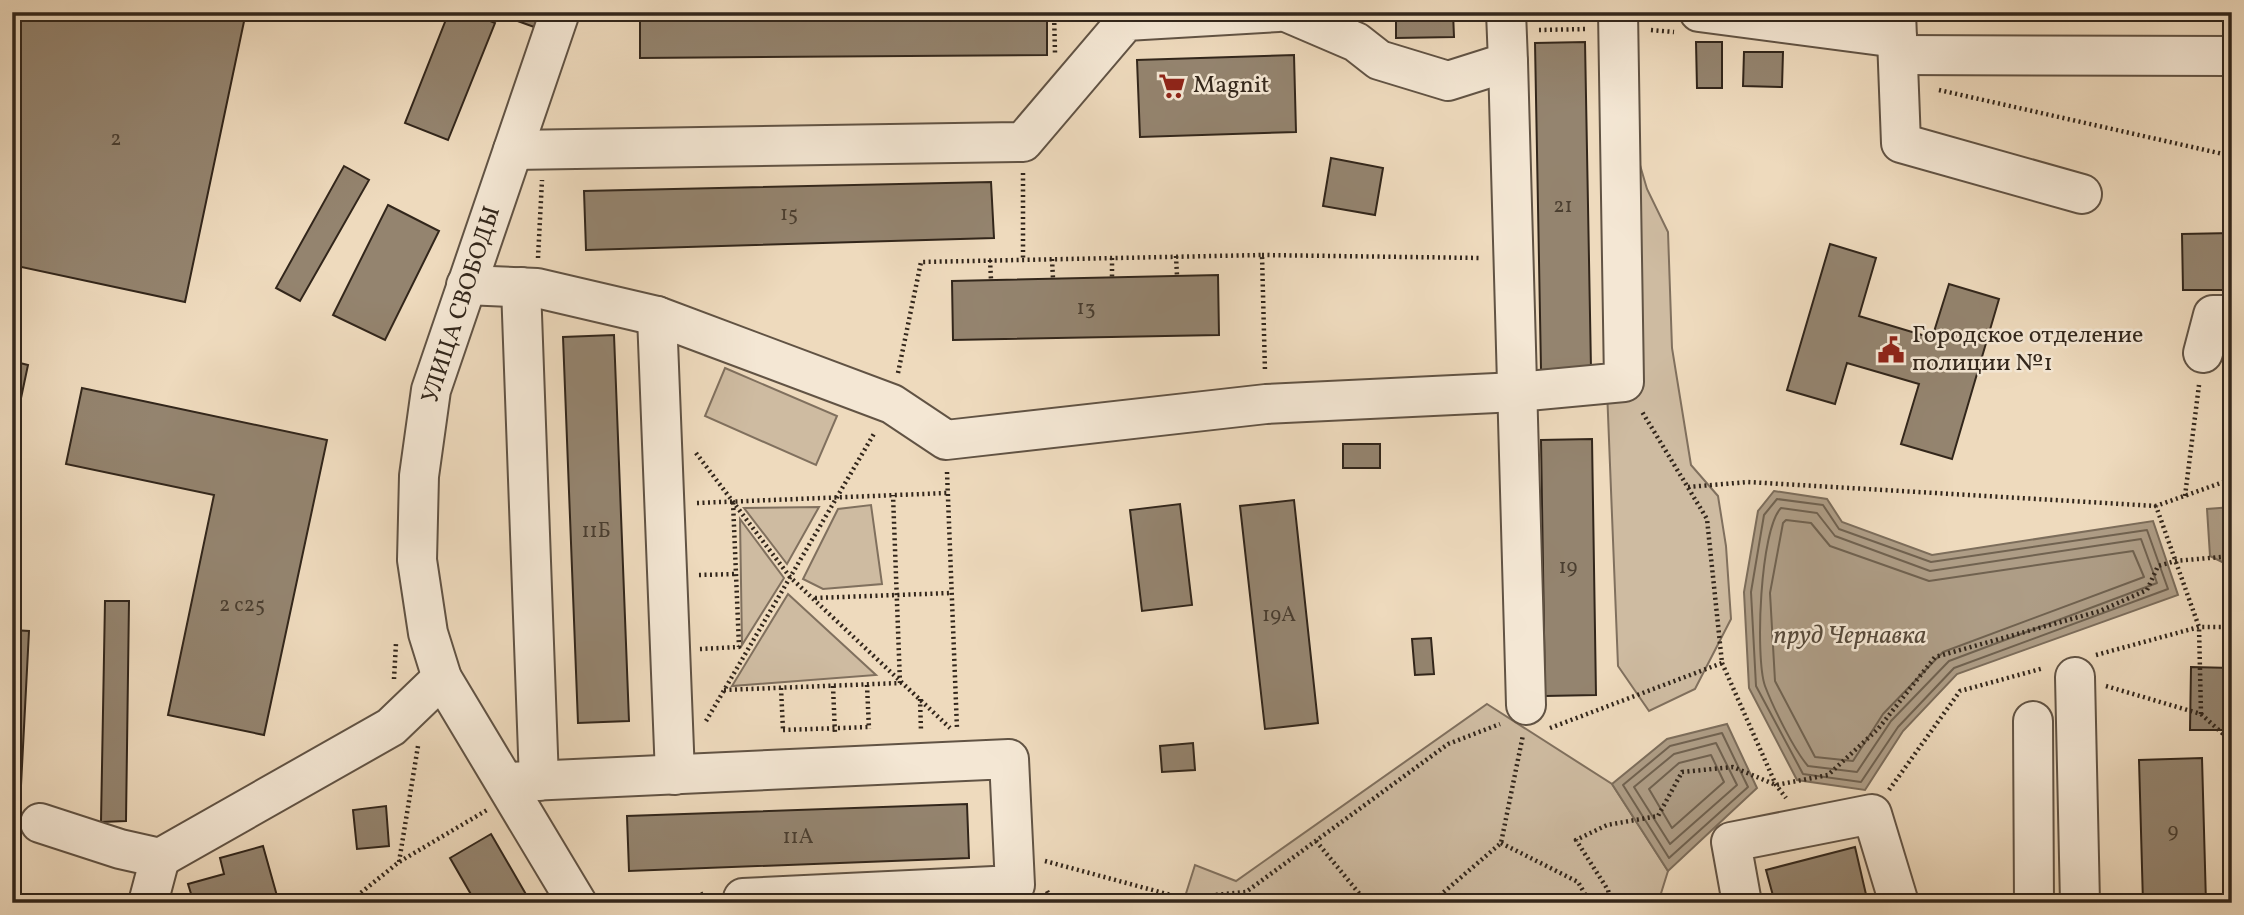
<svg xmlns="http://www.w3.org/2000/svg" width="2244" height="915" viewBox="0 0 2244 915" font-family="Vollkorn,serif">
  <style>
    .green { fill: #cebba1; stroke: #80705e; stroke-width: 2 }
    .water { fill: #ae9d86; stroke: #7c6d5b; stroke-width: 2 }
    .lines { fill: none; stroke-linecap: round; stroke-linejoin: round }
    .shore { stroke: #706250; stroke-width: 2 }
    .building { fill: #94846f; stroke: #32261b; stroke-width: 2 }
    .minor-casing { stroke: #615344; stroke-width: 42 }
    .path { stroke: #32261b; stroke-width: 4.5; stroke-dasharray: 2 3.5; stroke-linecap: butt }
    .minor { stroke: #f4e7d4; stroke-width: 38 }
    .path-bridge { stroke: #32261b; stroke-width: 4.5; stroke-dasharray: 2 3.5; stroke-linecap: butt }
    .labels { text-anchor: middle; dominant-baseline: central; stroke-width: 5; stroke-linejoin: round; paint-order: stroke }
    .number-label { font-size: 21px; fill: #4a3e30 }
    .poi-label { font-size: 24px; fill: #32261b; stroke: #f4e7d4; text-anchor: start }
    .street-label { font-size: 24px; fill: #32261b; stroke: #f4e7d4 }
    .water-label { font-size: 26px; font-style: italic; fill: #574a3b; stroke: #f4e7d4 }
  </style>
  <rect width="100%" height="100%" fill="#eedabd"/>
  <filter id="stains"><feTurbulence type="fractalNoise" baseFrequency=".00286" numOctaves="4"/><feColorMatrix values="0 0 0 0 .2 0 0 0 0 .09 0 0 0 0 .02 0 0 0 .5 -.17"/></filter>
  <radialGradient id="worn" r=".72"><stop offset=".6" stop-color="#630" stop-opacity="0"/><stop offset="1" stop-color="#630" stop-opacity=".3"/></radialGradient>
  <g class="green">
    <path d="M1635,148L1647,189L1668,232L1672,348L1691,465L1718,496L1726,546L1731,619L1695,689L1649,711L1618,666L1604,314V155Z"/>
    <path d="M725,368L837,416L816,465L705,416Z"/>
    <path d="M871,505L882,584L823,589L803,579L838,509Z"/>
    <path d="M819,507L787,564L744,508Z"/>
    <path d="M740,519L784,578L742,645Z"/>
    <path d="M788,594L876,675L732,686Z"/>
    <path d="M1487,704L1612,784L1668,871L1658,903H1183L1195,865L1236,881Z"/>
  </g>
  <g class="water">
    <path d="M1774,491L1827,499L1842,522L1932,555L2153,521L2178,595L1957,674L1903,731L1865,790L1797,780L1749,688L1744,592L1758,511Z"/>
    <path d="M2232,507V567L2210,556L2207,509Z"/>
    <path d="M1727,724L1757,788L1668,871L1612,784L1667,739Z"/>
  </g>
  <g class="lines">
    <g class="shore">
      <path d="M1777,499L1823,505L1839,529L1931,562L2147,530L2168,589L1954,668L1898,727L1861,782L1803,774L1756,686L1751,592L1764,515Z"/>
      <path d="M1781,508L1817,513L1835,536L1930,571L2141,539L2157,583L1949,661L1891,721L1857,772L1808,766C1794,750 1773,707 1765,686C1755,658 1760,529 1781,508Z"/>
      <path d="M1786,520L1811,523L1830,546L1929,581L2133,551L2144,577L1943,652L1883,714L1853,761L1815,757L1775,681L1770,593L1783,523Z"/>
      <path d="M1722,733L1748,787L1669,858L1623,785L1670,746Z"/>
      <path d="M1716,743L1737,785L1670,844L1634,787L1674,754Z"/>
      <path d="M1711,755L1724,782L1672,828L1649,789L1679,763Z"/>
    </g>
  </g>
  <g class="building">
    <path d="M12,12H246L185,302L12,265Z"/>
    <path d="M449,12H469L495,23L448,140L405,123Z"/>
    <path d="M517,12H540L534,27L515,20Z"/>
    <path d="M640,12H1047V55L640,58Z"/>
    <path d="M1396,12H1453L1454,37L1396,38Z"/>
    <path d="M1948,12H2232V15L1948,21Z"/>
    <path d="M1585,42L1591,369L1541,370L1535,43Z"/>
    <path d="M1696,42H1722V88H1697Z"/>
    <path d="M1744,52H1783L1782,87L1743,86Z"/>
    <path d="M1294,55L1296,132L1140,137L1137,60Z"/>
    <path d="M1331,158L1383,168L1375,215L1323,206Z"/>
    <path d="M344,166L369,180L300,301L276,288Z"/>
    <path d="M991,182L994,238L586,250L584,191Z"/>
    <path d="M388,205L439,231L385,340L333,315Z"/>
    <path d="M2232,233V290H2183L2182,234Z"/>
    <path d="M1830,244L1876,258L1859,316L1932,338L1949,284L1999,299L1952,459L1901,444L1919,384L1847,363L1835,404L1787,390Z"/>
    <path d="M1218,275L1219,335L953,340L952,281Z"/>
    <path d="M614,335L629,721L578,723L563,337Z"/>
    <path d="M12,361L28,365L13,436H12Z"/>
    <path d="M82,388L327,440L264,735L168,715L214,495L66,464Z"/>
    <path d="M1592,439L1596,695L1545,696L1541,440Z"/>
    <rect x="1343" y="444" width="37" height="24"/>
    <path d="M1294,500L1318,723L1265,729L1240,506Z"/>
    <path d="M1180,504L1192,605L1142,611L1130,510Z"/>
    <path d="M105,601H129L126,821L101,822Z"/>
    <path d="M12,630L29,631L19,824L12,823Z"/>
    <path d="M1431,638L1434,674L1415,675L1412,639Z"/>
    <path d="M2191,667L2232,668V730H2190Z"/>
    <path d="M1193,743L1195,770L1162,772L1160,746Z"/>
    <path d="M2202,758L2206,903H2143L2139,760Z"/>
    <path d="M967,804L969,858L629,871L627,816Z"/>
    <path d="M386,806L389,846L357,849L353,810Z"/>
    <path d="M491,834L531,903H476L450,858Z"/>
    <path d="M263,846L279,903H181L192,897L188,884L224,874L220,858Z"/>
    <path d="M1855,847L1868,903H1775L1766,870Z"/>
    <path d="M702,893L707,903H685Z"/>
  </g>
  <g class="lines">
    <g class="minor-casing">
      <g id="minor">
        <path d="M560,12L431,390L419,476L417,560L428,633L442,678L577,903"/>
        <path d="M1286,12L1356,42L1379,60L1448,81L1508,62L1506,12"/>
        <path d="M1699,12L1897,38"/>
        <path d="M1896,12L1901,143L2082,194"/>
        <path d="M1898,55L2232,56"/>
        <path d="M1508,62L1526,705"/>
        <path d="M513,150L1023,142L1126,21L1278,12"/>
        <path d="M466,285L537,288L657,316L892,404L946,440L1266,404L1517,392L1624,382L1618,12"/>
        <path d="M521,287L539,781"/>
        <path d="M657,316L675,775"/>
        <path d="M2203,353L2213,315H2232"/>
        <path d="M2075,677L2080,903"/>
        <path d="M2033,721L2034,903"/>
        <path d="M507,782L1009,759L1015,885L743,898L744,903"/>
        <path d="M40,823L120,849L160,858L391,727L442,678"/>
        <path d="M148,903L160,858"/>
        <path d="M1742,903L1731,842L1872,814L1899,903"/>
      </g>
    </g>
    <g class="path">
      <path d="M1054,12L1055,53"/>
      <path d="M1539,30L1587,29"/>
      <path d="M1651,30L1674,32"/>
      <path d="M1939,90L2232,156"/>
      <path d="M1023,173V259"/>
      <path d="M1262,255L1481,258"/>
      <path d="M1176,256L1177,276"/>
      <path d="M538,258L542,180"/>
      <path d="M1112,258V278"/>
      <path d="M1052,259L1053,279"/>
      <path d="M990,260L991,280"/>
      <path d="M898,373L921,262L1262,255L1265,372"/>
      <path d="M696,453L790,577L950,728"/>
      <path d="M947,472L957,729"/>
      <path d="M1688,487L1748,482L2156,506"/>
      <path d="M2185,496L2199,385"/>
      <path d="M697,503L947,493"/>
      <path d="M699,575L736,574"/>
      <path d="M815,598L951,593"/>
      <path d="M700,649L739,647L733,502"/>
      <path d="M2096,655L2199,627H2232"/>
      <path d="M1722,663L1776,785L1786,798"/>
      <path d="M394,679L396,643"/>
      <path d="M867,685L869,729"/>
      <path d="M833,686L835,734"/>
      <path d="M2106,686L2201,714L2199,627L2156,506L2232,479"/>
      <path d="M781,688L783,730"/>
      <path d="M724,690L900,683L893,495"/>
      <path d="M920,699L921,731"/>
      <path d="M2201,714L2232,742"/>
      <path d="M706,721L875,432"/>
      <path d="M1550,728L1722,663L1707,519L1641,410"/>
      <path d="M783,730L869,727"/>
      <path d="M1889,790L1960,691L2044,668"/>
      <path d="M1316,841L1367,903"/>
      <path d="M1501,843L1578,882L1590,903"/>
      <path d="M1045,861L1182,898L1246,892L1448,744L1500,724"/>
      <path d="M399,862L418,746"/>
      <path d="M1047,891L1053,903"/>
      <path d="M348,903L399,862L487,810"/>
      <path d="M1431,903L1501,843L1523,735"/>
    </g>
    <use href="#minor" class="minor"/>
    <path class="path-bridge" d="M1611,903L1608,890L1576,840L1607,825L1658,816L1682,772L1733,767L1776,785L1828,775L1878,729L1935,657L2100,611L2147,590L2158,566L2175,561L2232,556"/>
  </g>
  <defs>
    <g id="supermarket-bare" transform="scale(2.1)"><path d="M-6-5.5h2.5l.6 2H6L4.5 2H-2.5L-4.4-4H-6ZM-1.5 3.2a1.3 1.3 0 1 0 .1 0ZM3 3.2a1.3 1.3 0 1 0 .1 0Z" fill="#8f2418" stroke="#f4e7d4" stroke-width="2.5" paint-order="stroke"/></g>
    <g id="civic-bare" transform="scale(2.1)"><path d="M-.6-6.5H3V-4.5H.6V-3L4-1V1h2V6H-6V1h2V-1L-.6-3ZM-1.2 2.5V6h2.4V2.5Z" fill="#8f2418" stroke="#f4e7d4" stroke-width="2.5" paint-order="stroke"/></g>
  </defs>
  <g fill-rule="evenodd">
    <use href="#supermarket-bare" x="1172" y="86"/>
    <use href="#civic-bare" x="1891" y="350"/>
  </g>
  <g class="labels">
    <g class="number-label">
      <text x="116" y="139">2</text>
      <text x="1563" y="206">21</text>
      <text x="789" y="214">15</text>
      <text x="1086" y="308">13</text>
      <text x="596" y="531">11Б</text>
      <text x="1568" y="567">19</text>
      <text x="242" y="605">2 с25</text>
      <text x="1279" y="615">19А</text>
      <text x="2173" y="831">9</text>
      <text x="798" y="837">11А</text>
    </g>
    <g class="poi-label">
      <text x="1193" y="86">Magnit</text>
      <text x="1912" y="336">Городское отделение<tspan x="1912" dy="28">полиции №1</tspan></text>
    </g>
    <g class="street-label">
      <text transform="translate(462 305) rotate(-72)">УЛИЦА СВОБОДЫ</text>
    </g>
    <g class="water-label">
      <text x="1850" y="636">пруд Чернавка</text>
    </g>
  </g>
  <rect width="2244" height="915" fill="none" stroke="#eedabd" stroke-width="42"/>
  <rect x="14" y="14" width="2216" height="887" fill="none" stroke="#32261b" stroke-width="3.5"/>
  <rect x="21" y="21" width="2202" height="873" fill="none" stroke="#32261b" stroke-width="2"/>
  <rect width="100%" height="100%" filter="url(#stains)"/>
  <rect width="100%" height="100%" fill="url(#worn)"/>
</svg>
